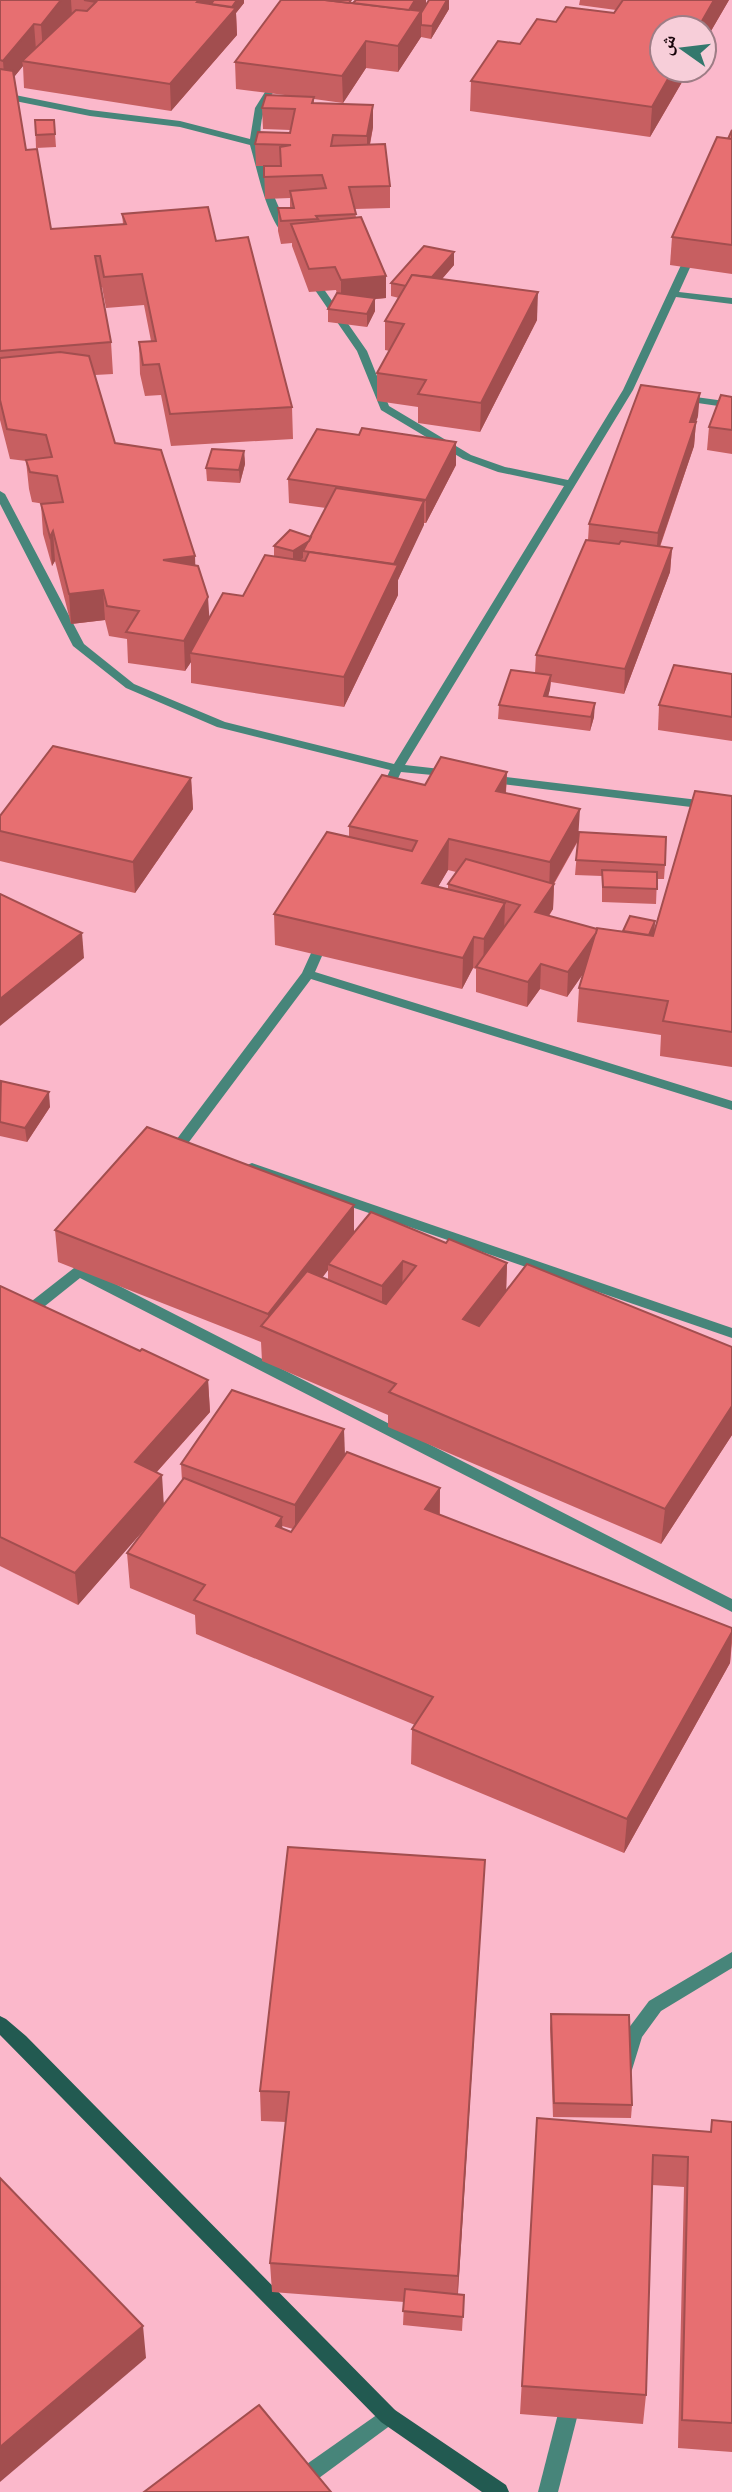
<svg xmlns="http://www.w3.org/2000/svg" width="732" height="2492" viewBox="0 0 732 2492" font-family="'Open Sans','Noto Naskh Arabic',sans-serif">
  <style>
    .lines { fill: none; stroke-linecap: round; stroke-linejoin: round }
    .street { fill: #47857a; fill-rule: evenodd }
    .secondary { fill: #225a51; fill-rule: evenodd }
    .wall { fill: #c75f61; fill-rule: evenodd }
    .shaded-wall { fill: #a24e4f }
    .building { fill: #e76f71; stroke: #a24e4f; stroke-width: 2 }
  </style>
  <rect width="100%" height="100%" fill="#fbb8cb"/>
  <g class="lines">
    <g class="street">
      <path d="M275,76L282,78C277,87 270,96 266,106C249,143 274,202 293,235L288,238C268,226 257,168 250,145L180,127L90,116L0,98V92L90,110L180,121L250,139L255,108Z"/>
      <path d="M693,247L698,250L679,292L732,298V304L676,297L633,390L405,765L449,770L455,774L453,777L401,772L390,796H382L380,793L390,770L217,727L126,688L73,646L0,504V491L5,494L84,644L134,684L225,722L394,764L564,486L498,472L463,459L381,410L357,351L306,277L314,275L367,351L389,406L471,455L505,467L568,480L623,390L688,250Z"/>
      <path d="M681,395L732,402V408L677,400V396Z"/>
      <path d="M490,775L732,804V812L486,782L484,779L486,776Z"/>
      <path d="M323,936L329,940L315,972L732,1101V1110L311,979L177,1158H167L165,1155L167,1152L302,973L317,940Z"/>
      <path d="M252,1163L732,1328V1338L247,1171L245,1168L247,1165Z"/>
      <path d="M92,1250L99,1255L88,1270L732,1599V1612L80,1278L5,1338L0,1339V1326L74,1268L87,1252Z"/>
      <path d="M732,1952V1968L661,2011L642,2037L631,2073L625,2076L619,2073L616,2068L628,2029L649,2001Z"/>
      <path d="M571,2393L578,2396L581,2402L558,2492H538L561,2402L564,2396Z"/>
      <path d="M388,2407L395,2410L398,2416L395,2422L300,2492H274L277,2485Z"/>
    </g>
    <path class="secondary" d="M0,2016L6,2019L26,2036L395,2410L506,2485L509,2492H482L381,2422L0,2035Z"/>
  </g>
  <g class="wall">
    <path d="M0,0H244V3L236,13L237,35L171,111L24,88L23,66L14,77L26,150L51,229L123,224L122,214L216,241L292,407L293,439L171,446L161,395L145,396L140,374L139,342L151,341L144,305L106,308L102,287H100L111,342L113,374L95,375L115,443L195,565L209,619L243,596L274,557V546L311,537L326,508L289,503L288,479L359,435L456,442V465L426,523H424L398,580V595L344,707L191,683V662L185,671L128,663L127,639L109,636L105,620L71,624L55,561L52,566L43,534L41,504H45L32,502L29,489L26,461L10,459L0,420Z"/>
    <path d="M580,0H729L704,43V28L662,70H689L650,137L470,111L471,81L520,44L556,22L614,13L616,10L579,5Z"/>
    <path d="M426,4L449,9L431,39L421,37L398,72L366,68L343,103L314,99V103L373,127L370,145L390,186V208L355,209L356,218L386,276V298L375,299V311L367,327L328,322V309L337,294L336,290L309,292L292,246V243L281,244L278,231V208H290V198L265,199L264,166H256L255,144L290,133V130L263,129L262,108L293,96L236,89L235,62Z"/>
    <path d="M35,120H54L56,147L36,148Z"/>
    <path d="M732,130V274L670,265L672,237Z"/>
    <path d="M454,252V265L442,279L537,320L480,432L418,423V407L377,401V373L390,351L385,350V321L399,298L391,296V283Z"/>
    <path d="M732,397V454L707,450L709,427Z"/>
    <path d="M698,416L696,422L694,446L660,547L672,548L670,572L624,694L551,682L550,689L548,697L594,717L590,731L498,719L499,705L535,673L536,655L588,540L589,524Z"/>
    <path d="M244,451L245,464L240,483L207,481L206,468Z"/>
    <path d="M732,674V741L658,730L659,705Z"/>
    <path d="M507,772L506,793L578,837L665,865L664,879H657L656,904L602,902V876L575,875L578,841L554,884L553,909L549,916L597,929L623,931L655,921L654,932L732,796V1067L660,1056L661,1035L577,1022L579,988L583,974L567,997L540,989L527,1007L476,992V969L473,968L462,989L275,945L274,914L349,837V826L425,785ZM448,870L456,872L448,884V889L438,887Z"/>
    <path d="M191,778L193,809L135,893L0,861V816Z"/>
    <path d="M0,1082L50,1107L27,1142L0,1136Z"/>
    <path d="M55,1230L354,1232L446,1243L507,1263L506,1290L732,1347V1435L661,1544L388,1427V1415L262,1361L261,1342L58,1262ZM328,1270V1280L322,1278Z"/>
    <path d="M0,1286L140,1351L208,1380L210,1412L156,1473L164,1505L182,1481L181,1464L345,1455L334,1471L440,1488V1515L732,1628V1643L730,1663L624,1853L411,1764L412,1729L415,1725L196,1634L195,1615L130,1588L127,1553L153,1519L78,1605L0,1566ZM282,1526L293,1529L291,1532L282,1528Z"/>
    <path d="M483,1891L458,2294L464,2295L462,2331L403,2325L404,2302L272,2292L270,2263L286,2122L261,2121L260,2091Z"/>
    <path d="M551,2014L632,2105L631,2118L553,2117L550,2028Z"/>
    <path d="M537,2118L711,2132L712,2120L732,2122V2452L678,2448L684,2187L652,2185L646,2395L643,2424L520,2414Z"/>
  </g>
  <g class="shaded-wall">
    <path d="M61,0H71L72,16L43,51L41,25Z"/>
    <path d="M199,0H223L208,17L197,2Z"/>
    <path d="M237,0H244V3L236,13L237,35L171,111L170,84L223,19Z"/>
    <path d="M415,0H426V4L421,12V37L398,72V46L408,11Z"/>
    <path d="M447,0H449V9L431,39L432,26Z"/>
    <path d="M714,0H729L704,43V28H698Z"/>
    <path d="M34,24L36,50L22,61L23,66L5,88L3,61Z"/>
    <path d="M366,41V68L343,103L342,76Z"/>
    <path d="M673,70H689L650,137L652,107Z"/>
    <path d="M373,105V127L367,158V136Z"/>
    <path d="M454,252V265L422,302V289Z"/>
    <path d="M386,276V298L375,299V311L367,327V314L341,303V280Z"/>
    <path d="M538,292L537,320L480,432L481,403Z"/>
    <path d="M700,393L698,416L688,445L690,422Z"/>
    <path d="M696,422L694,446L656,557L658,533Z"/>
    <path d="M456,442V465L426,523V500Z"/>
    <path d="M244,451L245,464L240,483L239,470Z"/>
    <path d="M424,501V525L398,580V595L344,707V677L394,565Z"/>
    <path d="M53,531L55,561L52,566L50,537Z"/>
    <path d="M314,538L303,551V558L293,565V551Z"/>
    <path d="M672,548L670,572L624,694L625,669Z"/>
    <path d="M195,556L196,586L163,560Z"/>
    <path d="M103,590L105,620L71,624L69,594Z"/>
    <path d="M208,597L210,627L190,653L191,662L185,671L184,641Z"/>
    <path d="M551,675L550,689L544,710V696Z"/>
    <path d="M595,703L594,717L590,731L591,717Z"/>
    <path d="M507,772L505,803L496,791Z"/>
    <path d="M191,778L193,809L135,893L133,862Z"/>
    <path d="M580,809L578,840L551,888L554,884L553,909L534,937L535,912L549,892L550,862Z"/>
    <path d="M449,839L448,870L422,914V883Z"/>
    <path d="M505,903L504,934L483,970L484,939Z"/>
    <path d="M655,921L654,935L646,943Z"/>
    <path d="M598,930L596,955L567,997L568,972Z"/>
    <path d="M82,933L84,958L0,1026V999Z"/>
    <path d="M474,937L473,968L462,989L463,958Z"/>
    <path d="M541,964L540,989L527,1007L528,982Z"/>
    <path d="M49,1092L50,1107L27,1142L25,1128Z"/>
    <path d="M354,1205V1237L328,1264V1270L278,1334L268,1330V1314Z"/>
    <path d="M403,1261L402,1296L382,1321V1286Z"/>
    <path d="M507,1263L506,1297L462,1354L463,1319Z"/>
    <path d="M208,1380L210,1412L137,1494L135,1462Z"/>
    <path d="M732,1406V1435L661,1544L665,1509Z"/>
    <path d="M344,1429L345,1455L295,1530V1505Z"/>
    <path d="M162,1475L164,1507L78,1605L75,1573Z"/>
    <path d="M440,1488L439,1523L425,1509Z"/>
    <path d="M282,1517L283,1552L276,1526Z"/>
    <path d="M732,1632L730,1663L624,1853L627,1819Z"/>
    <path d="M485,1860L483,1891L457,2305L458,2276Z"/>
    <path d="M143,2326L146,2358L0,2482V2447Z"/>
  </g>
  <g class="building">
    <path d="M0,0H61L41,25L34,24L3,61L0,60Z"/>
    <path d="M84,0H199L197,2L236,8L170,84L22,61L76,10L87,11L96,2Z"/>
    <path d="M214,0H237L232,7L211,4Z"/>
    <path d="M281,0H325L421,11L398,46L366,41L342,76L235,62Z"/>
    <path d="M325,0H351L349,3Z"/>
    <path d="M356,0H415L409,10L353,3Z"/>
    <path d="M429,0H447L432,26L421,25V13Z"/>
    <path d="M623,0H714L698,28H662V70H673L652,107L471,81L498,41L520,44L537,19L556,22L566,7L614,13Z"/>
    <path d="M0,69L13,71L26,150L37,149L51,229L126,224L122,214L208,207L216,241L248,237L292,407L170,414L159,364L143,365L139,342L156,341L142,274L104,277L100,256H95L111,342L0,351Z"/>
    <path d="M266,95L314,97L312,103L373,105L367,136L333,135L331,146L385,144L390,186L349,187L356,214L316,216L318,219L281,221L278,208H294L290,191L326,188L322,175L264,177V166H281L280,147L291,145L255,144L258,132L290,133L295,109L262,108Z"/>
    <path d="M35,120H54L55,134L36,135Z"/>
    <path d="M732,130V139H728Z"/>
    <path d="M717,137L732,139V245L672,237Z"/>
    <path d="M361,217L386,276L341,280L335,267L309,269L291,224Z"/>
    <path d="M424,246L454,252L432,277L412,275L406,286L391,283Z"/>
    <path d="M412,275L538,292L481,403L418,394L426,380L377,373L404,324L385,321Z"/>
    <path d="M337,293L375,298L367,314L328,309Z"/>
    <path d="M60,352L89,356L115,443L161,450L195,556L163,560L198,566L208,597L184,641L126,632L139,611L107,606L103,590L69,594L53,531L50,537L41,504L63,502L57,476L30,472L26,460L52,457L46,435L7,429L0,400V358Z"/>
    <path d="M641,385L700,393L690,422H696L658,533L589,524Z"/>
    <path d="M721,395L732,397V430L709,427Z"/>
    <path d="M362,428L456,442L426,500L288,479L317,429L359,435Z"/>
    <path d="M212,449L244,451L239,470L206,468Z"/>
    <path d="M336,488L424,501L394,564L303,551Z"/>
    <path d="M290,530L311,537L309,541L293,551L274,546Z"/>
    <path d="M586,540L619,544L621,541L672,548L625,669L536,655Z"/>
    <path d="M309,552L398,565L344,677L190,653L223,593L243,596L265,555L305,561Z"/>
    <path d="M674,665L732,674V717L659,705Z"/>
    <path d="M511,670L551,675L544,696L595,703L591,717L499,705Z"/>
    <path d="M53,746L191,778L133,862L0,831V816Z"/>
    <path d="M441,757L507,772L496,791L580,809L550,862L449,839L422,883L505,903L484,939L474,937L463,958L274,914L327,832L412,851L417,841L349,826L382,775L425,785Z"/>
    <path d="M695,791L732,796V1032L663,1021L668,1001L579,988L597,928L653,936Z"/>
    <path d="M579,832L666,837L665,865L576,860Z"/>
    <path d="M466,859L554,884L535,912L597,929L596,933L568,972L541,964L528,982L476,967L520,905L448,884Z"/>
    <path d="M602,870L657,872V889L603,887Z"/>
    <path d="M0,894L82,933L0,999Z"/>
    <path d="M630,916L655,921L649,935L623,931Z"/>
    <path d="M1,1081L49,1092L25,1128L0,1122Z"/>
    <path d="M147,1127L354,1205L268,1314L55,1230Z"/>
    <path d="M371,1212L446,1243L449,1239L507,1263L463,1319L479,1326L527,1264L732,1347V1406L665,1509L389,1392L396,1384L261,1326L307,1271L386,1304L416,1266L403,1261L382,1286L328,1264Z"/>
    <path d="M0,1286L140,1351L142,1349L208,1380L135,1462L162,1475L75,1573L0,1537Z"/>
    <path d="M232,1390L344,1429L295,1505L181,1464Z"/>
    <path d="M347,1452L440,1488L425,1509L732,1628V1632L627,1819L412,1729L433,1697L194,1600L205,1585L127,1553L184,1478L282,1517L276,1526L291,1532Z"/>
    <path d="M288,1847L485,1860L458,2276L270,2263L289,2092L260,2091Z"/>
    <path d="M551,2014L629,2015L632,2105L554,2103Z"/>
    <path d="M537,2118L711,2132L712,2120L732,2122V2423L682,2420L688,2157L653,2155L646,2395L522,2386Z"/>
    <path d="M0,2178L143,2326L0,2447Z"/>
    <path d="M405,2289L464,2295L463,2317L403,2311Z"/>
    <path d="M259,2405L331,2492H144Z"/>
  </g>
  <g transform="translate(683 49) rotate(284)"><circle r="33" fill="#f7ced9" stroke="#9e7d86" stroke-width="2"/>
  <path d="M0-5L12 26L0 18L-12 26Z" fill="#33786d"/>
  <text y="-10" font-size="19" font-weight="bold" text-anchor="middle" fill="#18040a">ش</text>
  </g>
</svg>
